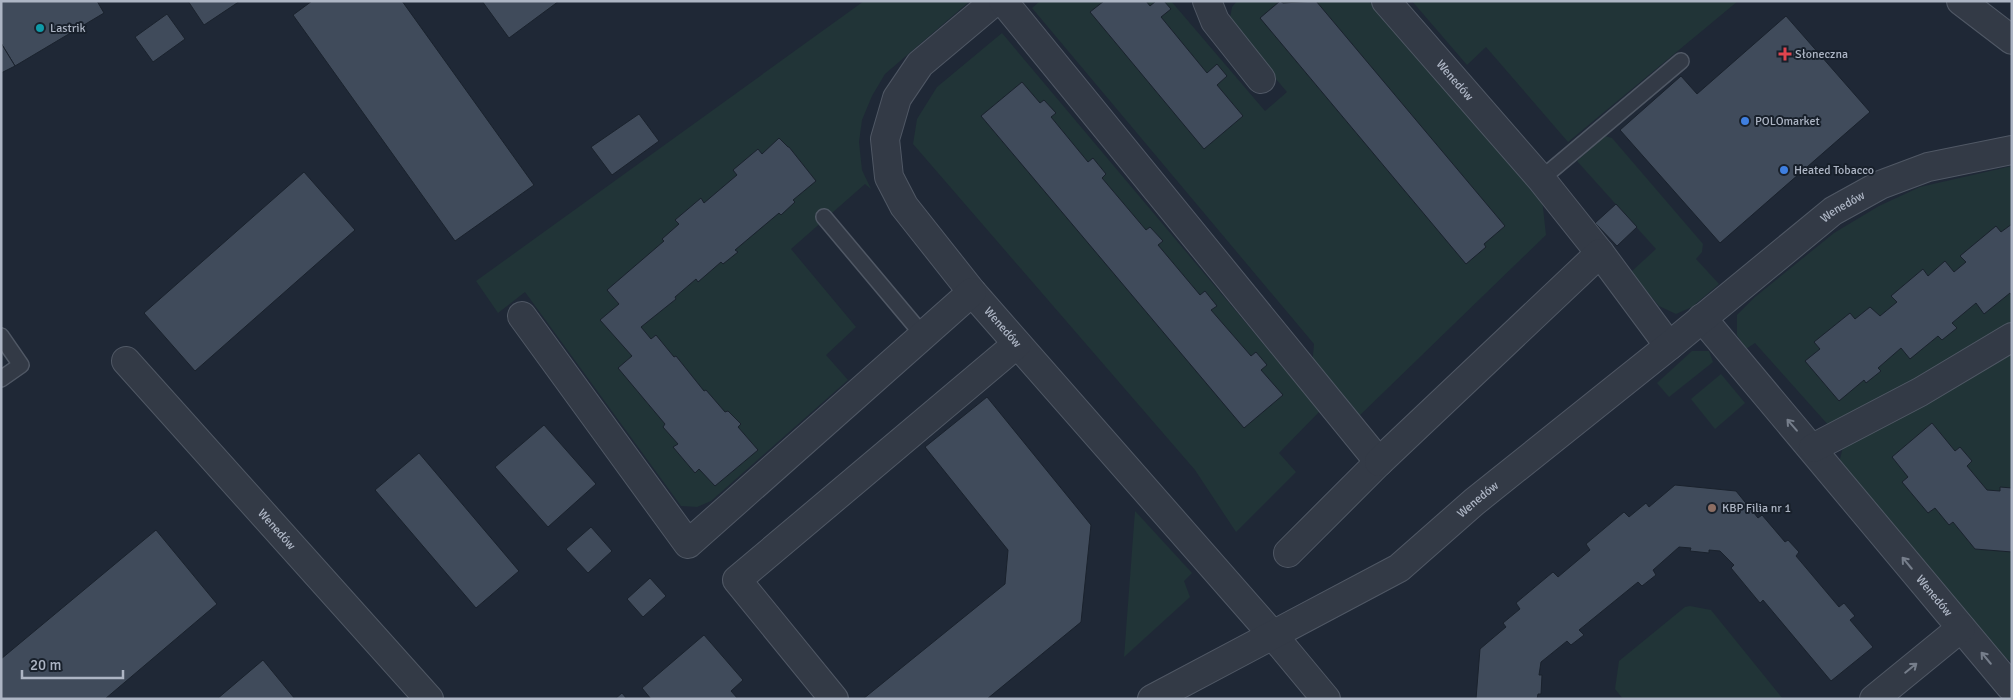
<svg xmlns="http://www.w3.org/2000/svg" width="2013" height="700" viewBox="0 0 2013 700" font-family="Signika,sans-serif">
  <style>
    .green { fill: #213437 }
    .building { fill: #404b5b; stroke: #1a222d }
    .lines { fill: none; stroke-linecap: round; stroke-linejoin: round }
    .lane-casing { stroke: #505865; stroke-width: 18 }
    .street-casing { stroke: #505865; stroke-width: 30 }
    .lane { stroke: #333a46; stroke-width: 15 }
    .street { stroke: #333a46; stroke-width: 28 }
    .oneway { stroke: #767e8b }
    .culture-dot { fill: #0f9aa8; stroke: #18202b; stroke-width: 2 }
    .health-dot { fill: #e0444e; stroke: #18202b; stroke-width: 2 }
    .shop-dot { fill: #3f7fe0; stroke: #18202b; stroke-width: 2 }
    .education-dot { fill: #8d6e63; stroke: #18202b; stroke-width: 2 }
    .labels { text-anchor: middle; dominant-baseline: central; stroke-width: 4; stroke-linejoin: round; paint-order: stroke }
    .poi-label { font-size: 12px; fill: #adb5c4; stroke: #18202b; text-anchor: start }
    .street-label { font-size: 12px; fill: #adb5c4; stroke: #18202b }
  </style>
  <rect width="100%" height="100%" fill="#1f2836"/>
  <g class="green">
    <path d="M864,1H970L885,74L872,96L862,120L859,142L862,170L871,189L865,184L791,249L856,327L826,355L848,380L711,501L697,507L681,506L525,292L498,313L476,281Z"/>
    <path d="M1040,1H1171L1265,111L1287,92L1229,24L1232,7L1237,1H1369L1542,199L1546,235L1356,419L1312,367L1314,344L1032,8Z"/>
    <path d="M1412,1H1738L1568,142L1486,47L1467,65Z"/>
    <path d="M1002,33L1320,411L1279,453L1296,472L1236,532L1195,470L913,144L917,119L937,87Z"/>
    <path d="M1605,136L1612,138L1703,244L1702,252L1696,259L1719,284L1692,307L1676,314L1659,306L1631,272L1656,249L1577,161Z"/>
    <path d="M2012,166V662L1998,653L1839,463L1843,447L1830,427L1755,343L1746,349L1737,335V315L1755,297L1834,233L1879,206L1920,187Z"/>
    <path d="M1692,351H1709L1713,362L1669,397L1657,383Z"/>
    <path d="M1721,374L1745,403L1715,429L1691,399Z"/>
    <path d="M1135,511L1192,573L1184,581L1190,597L1124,657Z"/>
    <path d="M1690,606L1711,610L1783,699H1623L1615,689L1619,661L1685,607Z"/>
  </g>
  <g class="building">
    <path d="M1,1H97L104,13L15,66L1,43Z"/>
    <path d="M188,1H240L204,25Z"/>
    <path d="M312,1H402L534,185L455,241L293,15Z"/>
    <path d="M482,1H559L509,38Z"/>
    <path d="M1104,1H1146L1150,6L1156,1H1164L1171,9L1161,17L1207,73L1217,64L1227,76L1217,85L1243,116L1204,149L1090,12Z"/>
    <path d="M1280,1L1283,3L1316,1L1505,226L1484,244L1486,247L1466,264L1260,18Z"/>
    <path d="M167,14L185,39L153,62L135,37Z"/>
    <path d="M1786,16L1870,112L1720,243L1620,130L1681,76L1697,94Z"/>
    <path d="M1,43L15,66L1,73Z"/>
    <path d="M1022,82L1040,103L1044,100L1056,113L1051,117L1088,162L1093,158L1106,174L1102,178L1146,230L1150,227L1163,241L1158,245L1200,295L1205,291L1217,306L1211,310L1251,356L1256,352L1267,365L1261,370L1283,395L1244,428L981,116Z"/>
    <path d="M639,114L659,141L612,175L591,147Z"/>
    <path d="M779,138L788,147H789L816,181L793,200L795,202L781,215L779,213L735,250L738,252L723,264L721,262L698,282L696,279L675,297L676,299L641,327L651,339L656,335L674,357L676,356L704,391L706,390L725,412L728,411L741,424L738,427L758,450L715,486L699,469L695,473L673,447L678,444L663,427L665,424L618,368L632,356L600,320L619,304L607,290L664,241L662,239L679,224L675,220L701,198L704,203L737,175L733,170L758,149L762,154Z"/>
    <path d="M304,172L355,230L195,371L144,313Z"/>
    <path d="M1616,204L1637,227L1617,246L1595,223Z"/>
    <path d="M2012,224V296L2010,293L1984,314L1976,303L1952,323L1957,328L1942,340L1938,336L1910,359L1901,348L1878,368L1881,371L1866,383L1864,380L1839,401L1805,361L1820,349L1814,342L1850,313L1855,319L1870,307L1880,316L1897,302L1891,296L1923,269L1928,276L1945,261L1954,272L1966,262L1960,256L1996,226L2001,232Z"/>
    <path d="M987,397L1091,525L1081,622L987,699H863L1005,584L1008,550L925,447Z"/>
    <path d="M1932,423L1955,451L1960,447L1972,461L1967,466L1987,490L2000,491V487L2012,488V552L1975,549L1953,522L1949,525L1935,508L1928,513L1902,482L1908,477L1892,457Z"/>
    <path d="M544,425L596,484L548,527L495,467Z"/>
    <path d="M419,453L519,571L476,608L375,490Z"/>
    <path d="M1675,485L1736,491L1758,518L1762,515L1785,542L1788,540L1799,552L1796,556L1839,607L1844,603L1855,616L1850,620L1873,647L1831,681L1763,600L1760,603L1731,568L1734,565L1720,551L1709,550V553L1690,551L1691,548L1679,547L1653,570L1656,575L1642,586L1638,582L1579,630L1584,635L1571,645L1567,641L1541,662L1539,675H1542L1541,694H1538L1537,699H1476L1480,649L1506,627L1503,623L1520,609L1516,603L1553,572L1558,577L1590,550L1586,544L1624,512L1629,517L1646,503L1649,507Z"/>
    <path d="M591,527L612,551L588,573L566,549Z"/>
    <path d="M156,530L217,604L105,699H1V659Z"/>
    <path d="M650,578L666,596L643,617L627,599Z"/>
    <path d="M704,635L743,680L731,691L738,699H651L642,688Z"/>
    <path d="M263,660L295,699H217Z"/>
    <path d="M622,693L627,699H615Z"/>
  </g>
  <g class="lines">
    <g class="lane-casing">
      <g id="lane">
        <path d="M1541,179L1681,61"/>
        <path d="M824,217L923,335"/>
        <path d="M1,336L21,365L1,379"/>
      </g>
    </g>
    <g class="street-casing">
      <g id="street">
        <path id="s1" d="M995,1L920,64L897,98L885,139L889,177L904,206L972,292L1272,634L1326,699"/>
        <path d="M1003,1L1379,462L1288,553"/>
        <path d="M1207,1L1215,21L1261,79"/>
        <path id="s2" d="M1386,1L1541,179L1600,253"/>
        <path d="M1961,1L2012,40"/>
        <path d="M522,316L688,544L972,292"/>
        <path id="s3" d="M1702,318L2010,686L2012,684"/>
        <path id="s4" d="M126,361L429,699"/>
        <path d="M1813,448L1920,392L2012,337"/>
        <path d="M1379,462L1600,253L1669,346"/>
        <path d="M834,699L737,580L1017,344"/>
        <path id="s5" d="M1152,699L1399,568L1474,502L1669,346L1833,211L1880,185L1928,167L2012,150"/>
        <path d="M1874,699L1961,628"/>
      </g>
    </g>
    <use href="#lane" class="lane"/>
    <use href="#street" class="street"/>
  </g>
  <defs><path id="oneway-shaft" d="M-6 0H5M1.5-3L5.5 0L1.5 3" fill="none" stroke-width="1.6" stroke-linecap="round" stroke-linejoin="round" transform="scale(1.25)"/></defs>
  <g class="oneway">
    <use href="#oneway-shaft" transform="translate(1792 425) rotate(-131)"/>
    <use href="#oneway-shaft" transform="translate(1907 563) rotate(-130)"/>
    <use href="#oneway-shaft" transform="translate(1986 658) rotate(-130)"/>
    <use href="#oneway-shaft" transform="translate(1911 668) rotate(-39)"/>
  </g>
  <circle class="culture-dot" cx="40" cy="28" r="5"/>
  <path class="health-dot" d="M1782.5 46.5h5v5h5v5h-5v5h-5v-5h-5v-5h5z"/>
  <g class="shop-dot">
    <circle cx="1745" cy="121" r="5"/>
    <circle cx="1784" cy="170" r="5"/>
  </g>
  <circle class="education-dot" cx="1712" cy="508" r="5"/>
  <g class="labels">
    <g class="poi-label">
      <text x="50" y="28">Lastrik</text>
      <text x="1795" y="54">Słoneczna</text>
      <text x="1755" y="121">POLOmarket</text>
      <text x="1794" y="170">Heated Tobacco</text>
      <text x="1722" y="508">KBP Filia nr 1</text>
    </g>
    <g class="street-label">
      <text stroke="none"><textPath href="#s2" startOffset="105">Wenedów</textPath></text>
      <text stroke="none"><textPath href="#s5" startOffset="852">Wenedów</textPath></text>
      <text stroke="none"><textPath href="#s1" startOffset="409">Wenedów</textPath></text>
      <text stroke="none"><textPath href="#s5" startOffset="384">Wenedów</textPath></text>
      <text stroke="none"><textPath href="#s4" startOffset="226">Wenedów</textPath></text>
      <text stroke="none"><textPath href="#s3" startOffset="362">Wenedów</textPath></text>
    </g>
  </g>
  <rect width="2013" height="700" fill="none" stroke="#adb5c4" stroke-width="5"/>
  <path d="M22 670v8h101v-8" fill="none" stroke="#adb5c4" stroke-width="2.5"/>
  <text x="30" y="670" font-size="15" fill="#adb5c4" stroke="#18202b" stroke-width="4" paint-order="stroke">20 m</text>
</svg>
